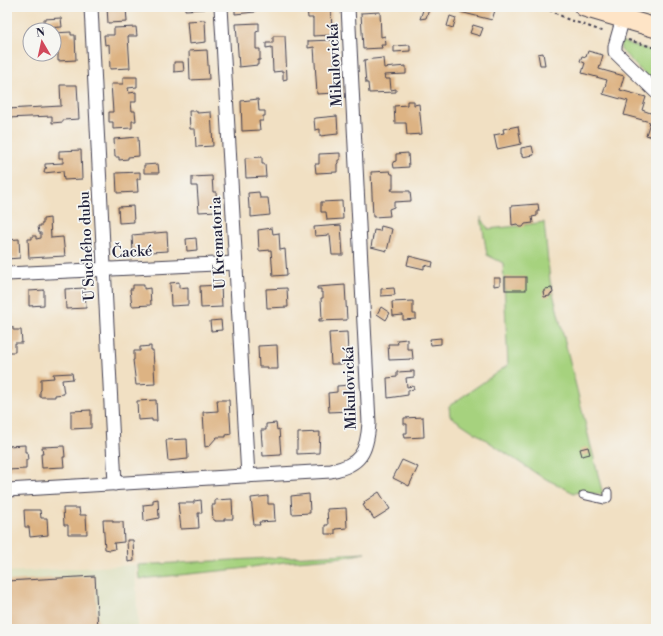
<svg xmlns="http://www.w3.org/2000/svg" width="663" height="636" viewBox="0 0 663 636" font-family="'Libre Bodoni',serif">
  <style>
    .built { fill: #dcdebc }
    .green { fill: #a6d27e; stroke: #647a5c }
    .building { fill: #ddb383 }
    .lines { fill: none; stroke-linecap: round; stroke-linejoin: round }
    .lane-casing { stroke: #413e4f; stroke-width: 9 }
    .street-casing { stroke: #413e4f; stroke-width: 15 }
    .secondary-casing { stroke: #413e4f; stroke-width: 21 }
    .path { stroke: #413e4f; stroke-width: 2; stroke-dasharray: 3 3; stroke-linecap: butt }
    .lane { stroke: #fff; stroke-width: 7 }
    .street { stroke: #fff; stroke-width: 13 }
    .secondary { stroke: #fee4c6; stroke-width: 19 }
    .labels { text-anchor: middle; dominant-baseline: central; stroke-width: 3.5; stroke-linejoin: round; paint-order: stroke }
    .street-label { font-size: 15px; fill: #22223b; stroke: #f6f6f2 }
  </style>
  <rect width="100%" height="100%" fill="#f6f6f2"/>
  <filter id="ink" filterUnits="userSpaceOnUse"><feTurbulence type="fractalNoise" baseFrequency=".025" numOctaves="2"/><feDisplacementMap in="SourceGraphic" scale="8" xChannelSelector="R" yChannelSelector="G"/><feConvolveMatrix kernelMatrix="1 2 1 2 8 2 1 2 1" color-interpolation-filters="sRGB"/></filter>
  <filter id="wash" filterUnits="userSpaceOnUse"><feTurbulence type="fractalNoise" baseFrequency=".012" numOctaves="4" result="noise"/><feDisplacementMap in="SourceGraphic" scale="16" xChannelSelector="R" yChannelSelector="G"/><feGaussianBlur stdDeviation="0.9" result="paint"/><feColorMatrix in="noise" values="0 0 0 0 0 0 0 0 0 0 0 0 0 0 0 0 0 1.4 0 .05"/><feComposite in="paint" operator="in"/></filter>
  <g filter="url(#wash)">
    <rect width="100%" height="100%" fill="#f1e0c3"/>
    <path class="built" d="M135,565L138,629H7V572Z"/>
    <g class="green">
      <path d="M620,41L656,52V76L651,81L621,50Z"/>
      <path d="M481,217L488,229L518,226L519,227L524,225L544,222L550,281L603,495L584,492L574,493L540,476L450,416L449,406L508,365L503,263L487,255Z"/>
      <path d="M365,553L345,557L284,562L239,569L139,579L138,565Z"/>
    </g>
    <g id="blocks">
      <g class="building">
        <path d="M107,7H126L127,22L108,23Z"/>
        <path d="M185,7H204V9L185,10Z"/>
        <path d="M235,7H254L255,12L235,14Z"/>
        <path d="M307,7H331L332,35L313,36V18H308Z"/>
        <path d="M424,7H430L426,18L420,19Z"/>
        <path d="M461,7H496L492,20L460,12Z"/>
        <path d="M380,12L381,37L385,36L386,45H381L382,48L363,49L361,13Z"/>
        <path d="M450,16L456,18L453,28L447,26Z"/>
        <path d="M61,18L62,27L44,28V19Z"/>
        <path d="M205,20L206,42L189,44L187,21Z"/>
        <path d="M259,23V31L256,32V49H260V60H258V65L239,67L236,24Z"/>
        <path d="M473,25L483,28L480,36L470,33Z"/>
        <path d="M136,27L137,36H128L130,68L110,69L109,44L105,45L104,35H114V28Z"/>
        <path d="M71,32V35H75L76,60L58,61V52L55,53L54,33Z"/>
        <path d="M273,36H285L287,79L283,80V71L273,72L272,47L266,48V43H273Z"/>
        <path d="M333,40L335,48H333L334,55H336V59H334L335,68H336L337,73H335L336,85L337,84L338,89H336V93L317,94L314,47L308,48V41Z"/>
        <path d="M410,45V51L394,52V46Z"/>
        <path d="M207,50L209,79L190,80L189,51Z"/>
        <path d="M588,51L603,55L599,69L624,76L620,90L646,97L642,110L656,115V138L646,135L650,122L624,115L628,101L603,94L607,80L582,73L585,63L580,61L582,56L586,57Z"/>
        <path d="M543,53L545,65H540L538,54Z"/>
        <path d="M383,58L384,68L406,66V74L384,75L385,79H390L391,90L396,89V92L369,93L368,83H366L364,60Z"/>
        <path d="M174,62H183L184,71L174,72Z"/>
        <path d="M123,77H137V87L128,88L129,93L136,92V102H131L132,111H135L136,121H132V128L113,129V122H109V112H113L111,84H123Z"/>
        <path d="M60,85H77L79,119L63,120V122L52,123V116L7,118V109L61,106Z"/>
        <path d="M258,99L259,111H265V116H263V121H259L260,130L242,131L241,101Z"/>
        <path d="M407,101H414V105L419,104L422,134L407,135L406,123H395L394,106L407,105Z"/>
        <path d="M189,111H197V113L211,112L213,146L196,147L195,129H190Z"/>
        <path d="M337,116L338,134L320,136V129L315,130L314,119L316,118Z"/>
        <path d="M518,126L521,144L497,149L494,135L504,133L503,129Z"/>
        <path d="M138,137L139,156L128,157V159L119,160V157H115L114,139Z"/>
        <path d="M532,146L534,155L522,157V154H521V148Z"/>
        <path d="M81,150L82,179L64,180L63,171L44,173L45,168H47L45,167V164L63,163V158H59V151Z"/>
        <path d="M340,153V160H338V163L337,164V172L316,173L315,164H319V154Z"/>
        <path d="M408,153L409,167L394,168L393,162L396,161V154Z"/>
        <path d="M262,157V164H265L266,177L246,178L245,158Z"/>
        <path d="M158,164L159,173H144V165Z"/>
        <path d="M390,171L391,174H393V189H391L392,191H410L411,201L394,202V207L389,209L390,216L373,217L371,172Z"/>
        <path d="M140,172V179H137L138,192L117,193L116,173Z"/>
        <path d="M212,176L213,192H216L217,211L199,212L197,186H192V177Z"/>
        <path d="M259,192L260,198H268L270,215L251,217V208H249L248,193Z"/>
        <path d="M342,201L343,219L327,220L326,212H321V202Z"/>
        <path d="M538,204L539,211H537V216L532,217L533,223L525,224L523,227H519L517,224L512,225L511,206Z"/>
        <path d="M133,206L134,222L119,223L118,207Z"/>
        <path d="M50,218L51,238L63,237L65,256L29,258L28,239H32V236H36V239L41,238V233H39L38,226H41V224H43V219Z"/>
        <path d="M341,225L343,255H332L330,235L315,236L314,227Z"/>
        <path d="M381,226L392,229L387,251L371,247L374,230L380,231Z"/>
        <path d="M272,228L273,234L279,233L280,250L285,249L287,275L273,276L271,250L259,251L258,230Z"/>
        <path d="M167,232L168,251L133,253L132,235Z"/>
        <path d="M196,238L197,250L187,251L186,239Z"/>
        <path d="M19,239L20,258L7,259V240Z"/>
        <path d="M409,256L433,262L432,267L424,265V269L407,265Z"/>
        <rect x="505" y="277" width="21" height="13"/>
        <path d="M494,278H500V285L494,286Z"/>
        <path d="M179,282V288L188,287V305L171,306L170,283Z"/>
        <path d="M133,285H144V289L150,288L151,305L132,306L130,289H133Z"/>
        <path d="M221,285L222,307L201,308L200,286Z"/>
        <path d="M345,285L347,320L319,321V319H322L321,298H323V293H321V289H317V287Z"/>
        <path d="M85,288L86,308L66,309L65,289Z"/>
        <path d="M287,288L288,307L267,308L266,289Z"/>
        <path d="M394,288L395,295L381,296V289Z"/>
        <path d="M552,288L553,293L550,294V296L544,297L543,291H545V289Z"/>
        <path d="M44,290V305L29,306V291Z"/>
        <path d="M413,301V314H416V319L403,320V315L393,316L392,302Z"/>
        <path d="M381,307L390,313L386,320L377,314Z"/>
        <path d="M221,320L222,330L211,331L210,321Z"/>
        <path d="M7,327H13V330H21L22,343H15V352H7Z"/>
        <path d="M347,332L348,354H346V364H331L329,333Z"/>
        <path d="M441,338V344L431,345L430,339Z"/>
        <path d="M407,339V349H412L413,359L389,360L388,344H398L397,340Z"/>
        <path d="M277,345L278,369H268V367H259L258,346Z"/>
        <path d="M151,346V350H153L155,384L136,385L133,360H134V351H140V347Z"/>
        <path d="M414,371V377L406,378L407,387L413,386L414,389L408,390V395L388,398L387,378L397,377V372Z"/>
        <path d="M72,373L73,379L62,380L64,394L55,395V397H40V391L41,390V379L54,378L53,374Z"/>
        <path d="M350,385L351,398H347L349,411L329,412L328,393L337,392V386Z"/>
        <path d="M156,400L157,421H152V419L138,420L137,401Z"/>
        <path d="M217,400H229L231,434L226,435V437H217L209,446L205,447L203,412L218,411Z"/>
        <path d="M91,410V428L71,429V411Z"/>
        <path d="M423,417L424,437L405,438L404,433H407V424H404V418Z"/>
        <path d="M276,423L277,430L279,429L281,455L263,456L261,430H266V424Z"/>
        <path d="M320,432L319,453L297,454V440H298V433Z"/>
        <path d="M187,439L188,459L168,461L166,440Z"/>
        <path d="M25,445V452H27L28,460H26V469L7,470V446Z"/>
        <path d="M64,446L65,457H63L64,467L42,468L41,454H43L42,447Z"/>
        <path d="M588,447L590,454L582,456L580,449Z"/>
        <path d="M402,460L418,467L409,486L393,478Z"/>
        <path d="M379,492L390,509L374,519L368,510L367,511L363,505L365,504L364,502Z"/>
        <path d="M309,494L310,513L292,514L291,496Z"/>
        <path d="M268,496V504H274L275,521L259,522L260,525H254L251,498Z"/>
        <path d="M158,499L159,518L144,521L143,505L153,504V500Z"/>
        <path d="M232,499L233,519H224V521H215V520H213L212,505H215V500Z"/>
        <path d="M201,500L202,513H198L199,528L181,529L178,503H194V501Z"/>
        <path d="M63,508H79L80,515H86L87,534H68V525H64Z"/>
        <path d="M346,508L347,528L335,529V534H325V525H328L327,509Z"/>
        <path d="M24,510H40L41,518H47L48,535L30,537L29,527H25Z"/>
        <path d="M103,520H113V522H123L124,542L114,543L115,549L110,550L105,549Z"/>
        <path d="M127,540H133L134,561L128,562Z"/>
        <path d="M95,576L98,629H7V581Z"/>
      </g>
    </g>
  </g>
  <g filter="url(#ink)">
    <use href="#blocks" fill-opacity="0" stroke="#413e4f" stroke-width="1"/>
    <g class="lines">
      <g class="lane-casing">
        <path id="lane" d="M583,495L605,500L608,498V492"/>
      </g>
      <g class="street-casing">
        <g id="street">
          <path d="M91,7L115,484"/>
          <path d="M221,7L248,476"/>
          <path d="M623,18L615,46V52L656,92"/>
          <path d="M7,274L236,263"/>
          <path d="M7,490L331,471C361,465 367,452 369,423L348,7"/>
        </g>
      </g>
      <g class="secondary-casing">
        <path id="secondary" d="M584,7L656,28"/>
      </g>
      <g class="path">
        <path d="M538,7L552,11L567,19L605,32"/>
        <path d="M628,40L656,48"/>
      </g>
      <use href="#lane" class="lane"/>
      <use href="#street" class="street"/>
      <use href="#secondary" class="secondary"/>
    </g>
  </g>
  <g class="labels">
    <g class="street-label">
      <text transform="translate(335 65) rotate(-93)">Mikulovická</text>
      <text transform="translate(218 243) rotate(-93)">U Krematoria</text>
      <text transform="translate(87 246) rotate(-93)">U Suchého dubu</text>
      <text transform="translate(132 252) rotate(-3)">Čacké</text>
      <text transform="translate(350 388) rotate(-92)">Mikulovická</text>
    </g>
  </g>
  <rect width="663" height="636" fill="none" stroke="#f6f6f2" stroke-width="24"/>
  <g transform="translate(42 42) rotate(351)"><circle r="19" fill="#f6f6f2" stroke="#a1a1a9"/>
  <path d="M0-3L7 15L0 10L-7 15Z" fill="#d1495b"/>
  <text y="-6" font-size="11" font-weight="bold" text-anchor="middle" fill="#22223b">N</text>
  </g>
</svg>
